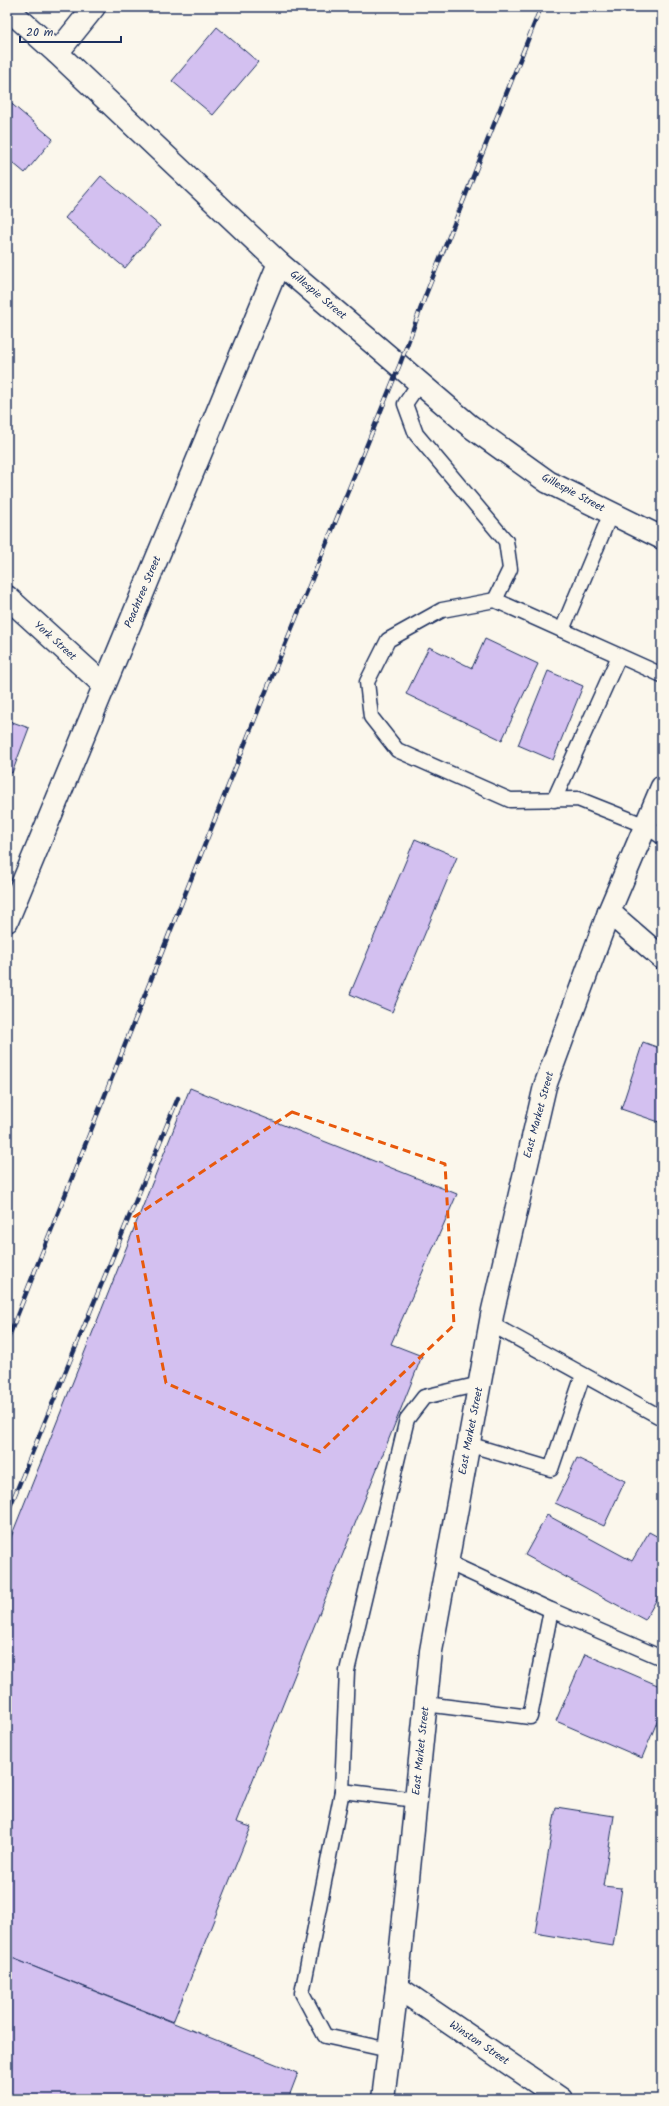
<svg xmlns="http://www.w3.org/2000/svg" width="669" height="2106" viewBox="0 0 669 2106" font-family="Kalam,sans-serif">
  <style>
    .building { fill: #d3c0f0; stroke: #1b2f5e }
    .lines { fill: none; stroke-linecap: round; stroke-linejoin: round }
    .service-casing { stroke: #1b2f5e; stroke-width: 17 }
    .minor-casing { stroke: #1b2f5e; stroke-width: 25 }
    .tertiary-casing { stroke: #1b2f5e; stroke-width: 25 }
    .secondary-casing { stroke: #1b2f5e; stroke-width: 25 }
    .service { stroke: #fbf7ec; stroke-width: 14 }
    .minor { stroke: #fbf7ec; stroke-width: 22 }
    .tertiary { stroke: #fbf7ec; stroke-width: 22 }
    .secondary { stroke: #fbf7ec; stroke-width: 22 }
    .rail-casing { stroke: #1b2f5e; stroke-width: 4.5 }
    .rail { stroke: #fbf7ec; stroke-width: 3; stroke-dasharray: 9; stroke-linecap: butt }
    .marked { fill: none; stroke: #e8590c; stroke-width: 3; stroke-dasharray: 8 5; stroke-linejoin: round }
    .labels { text-anchor: middle; dominant-baseline: central; stroke-width: 3.5; stroke-linejoin: round; paint-order: stroke }
    .street-label { font-size: 11px; fill: #1b2f5e; stroke: #fbf7ec }
  </style>
  <rect width="100%" height="100%" fill="#fbf7ec"/>
  <filter id="ink" filterUnits="userSpaceOnUse"><feTurbulence type="fractalNoise" baseFrequency=".025" numOctaves="2"/><feDisplacementMap in="SourceGraphic" scale="8" xChannelSelector="R" yChannelSelector="G"/><feConvolveMatrix kernelMatrix="1 2 1 2 8 2 1 2 1" color-interpolation-filters="sRGB"/></filter>
  <g filter="url(#ink)">
    <g class="building">
      <path d="M217,27L258,62L213,115L172,81Z"/>
      <path d="M7,100L53,139L25,173L7,158Z"/>
      <path d="M101,176L160,226L125,268L65,218Z"/>
      <path d="M485,639L538,664L502,740L406,694L429,647L472,668Z"/>
      <path d="M548,671L583,686L553,760L518,745Z"/>
      <path d="M7,720L29,728L12,773L7,771Z"/>
      <path d="M415,839L457,857L392,1012L350,994Z"/>
      <path d="M643,1042L662,1049V1123L621,1109Z"/>
      <path d="M190,1088L457,1194L391,1344L422,1356L236,1822L251,1827L173,2022L7,1956V1547Z"/>
      <path d="M577,1458L625,1481L604,1526L555,1503Z"/>
      <path d="M547,1515L632,1561L649,1532L662,1539V1590L645,1620L525,1555Z"/>
      <path d="M585,1654L662,1687V1710L642,1758L556,1721Z"/>
      <path d="M556,1807L614,1816L603,1886L622,1888L613,1946L535,1933Z"/>
      <path d="M7,1956L298,2073L288,2099H7Z"/>
    </g>
    <g class="lines">
      <g class="service-casing">
        <g id="service">
          <path d="M420,382L405,404L416,434L506,541L510,569L495,600"/>
          <path d="M562,630L611,513"/>
          <path d="M662,675L495,600L442,610L388,640L367,682L371,717L397,750L510,800L578,799L646,826L662,837"/>
          <path d="M554,800L619,656"/>
          <path d="M491,1324L662,1418"/>
          <path d="M468,1444L551,1469L583,1375"/>
          <path d="M447,1562L551,1610L662,1658"/>
          <path d="M425,1704L530,1717L551,1610"/>
          <path d="M342,1791L416,1800"/>
          <path d="M389,2050L325,2036L302,1993L342,1791L347,1671L407,1419L424,1397L480,1384"/>
        </g>
      </g>
      <g class="minor-casing">
        <g id="minor">
          <path d="M57,53L94,7"/>
          <path d="M7,597L104,685"/>
          <path d="M609,912L662,958"/>
          <path d="M7,921L279,263"/>
          <path d="M397,1987L561,2099"/>
        </g>
      </g>
      <g class="tertiary-casing">
        <path id="tertiary" d="M7,8L57,53L279,263L470,426L548,482L662,538"/>
      </g>
      <g class="secondary-casing">
        <path id="secondary" d="M383,2099L397,1987L431,1651L493,1310L545,1086L609,912L662,787"/>
      </g>
      <use href="#service" class="service"/>
      <use href="#minor" class="minor"/>
      <use href="#tertiary" class="tertiary"/>
      <use href="#secondary" class="secondary"/>
      <g class="rail-casing">
        <g id="rail">
          <path d="M7,1341L260,706L400,364L426,294L541,7"/>
          <path d="M7,1514L178,1098"/>
        </g>
      </g>
      <use href="#rail" class="rail"/>
    </g>
  </g>
  <path class="marked" d="M292,1112L445,1164L454,1325L320,1452L166,1383L134,1217Z"/>
  <g class="labels">
    <g class="street-label">
      <text transform="translate(318 295) rotate(40)">Gillespie Street</text>
      <text transform="translate(573 493) rotate(28)">Gillespie Street</text>
      <text transform="translate(143 592) rotate(-67)">Peachtree Street</text>
      <text transform="translate(55 641) rotate(42)">York Street</text>
      <text transform="translate(539 1115) rotate(-75)">East Market Street</text>
      <text transform="translate(471 1431) rotate(-79)">East Market Street</text>
      <text transform="translate(421 1751) rotate(-84)">East Market Street</text>
      <text transform="translate(479 2043) rotate(34)">Winston Street</text>
    </g>
  </g>
  <rect width="669" height="2106" fill="none" stroke="#fbf7ec" stroke-width="24"/>
  <rect x="12" y="12" width="645" height="2082" fill="none" stroke="#1b2f5e" stroke-width="1.5" filter="url(#ink)"/>
  <path d="M20 36v6h101v-6" fill="none" stroke="#1b2f5e" stroke-width="2"/>
  <text x="26" y="36" font-size="12" fill="#1b2f5e" stroke="#fbf7ec" stroke-width="3" paint-order="stroke">20 m</text>
</svg>
